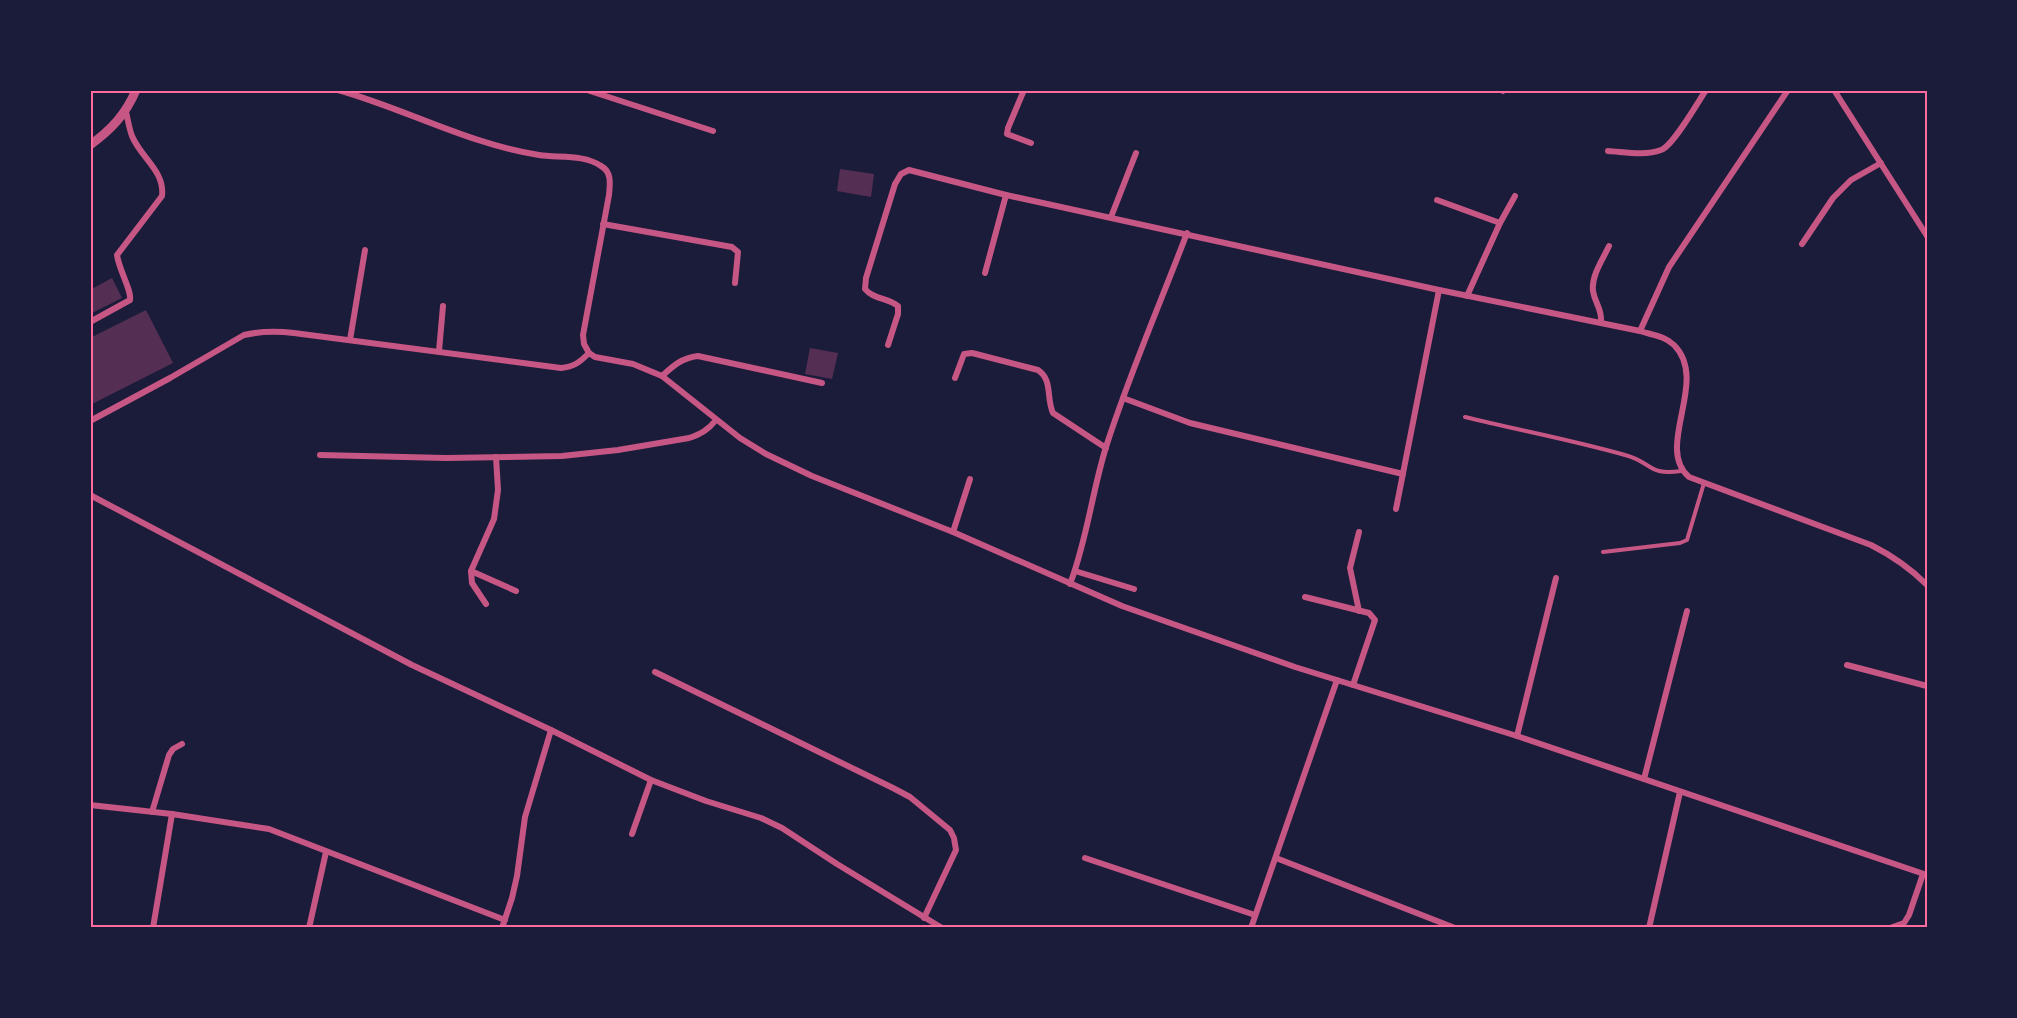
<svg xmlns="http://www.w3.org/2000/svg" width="2017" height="1018" viewBox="0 0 2017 1018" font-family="Inter,sans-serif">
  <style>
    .building { fill: #542f53 }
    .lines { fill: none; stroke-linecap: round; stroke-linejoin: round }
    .service { stroke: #c65784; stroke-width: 4 }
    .minor { stroke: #c65784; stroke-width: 6 }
    .tertiary { stroke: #c65784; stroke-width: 9 }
    .neatline { fill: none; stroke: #ff6b9d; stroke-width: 2 }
  </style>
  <rect width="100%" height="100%" fill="#1b1b3a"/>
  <g class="building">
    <path d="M840,169L874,174L871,197L837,191Z"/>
    <path d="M112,278L122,298L90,314V290Z"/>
    <path d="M146,310L173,363L90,405V338Z"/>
    <path d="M810,348L838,353L832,379L805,374Z"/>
  </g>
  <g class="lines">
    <g class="service">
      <path d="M1465,417C1518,430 1572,440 1625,455C1652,462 1648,476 1681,471"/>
      <path d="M1603,552L1680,543L1687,540L1704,483"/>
    </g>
    <g class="minor">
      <path d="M338,90C406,109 468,144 539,155C558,158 584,154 601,166C612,172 610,184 609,195L583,335L584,344L589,353L595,357L633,364L662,376L740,438L766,454L812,476L953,532L1122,606L1295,667L1517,736L1927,875"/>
      <path d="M587,90L713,131"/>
      <path d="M1024,90L1008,128L1007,134L1031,143"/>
      <path d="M1834,90L1927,236"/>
      <path d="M1503,91L1504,90"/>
      <path d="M1608,151C1625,152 1645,156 1661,150C1673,146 1698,102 1706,90"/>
      <path d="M1437,200L1500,223"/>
      <path d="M1111,217L1136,153"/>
      <path d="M603,224L732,247L738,252L735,283"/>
      <path d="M1802,244L1833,198L1851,180L1881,163"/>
      <path d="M985,273L1006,195"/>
      <path d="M1467,296L1500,223L1515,196"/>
      <path d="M90,322L130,300C132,291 119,270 117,255L162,196C165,171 141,158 132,136C129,128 128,120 126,112"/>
      <path d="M1601,322C1602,308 1595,304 1593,291C1591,276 1603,259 1609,246"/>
      <path d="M1640,331L1669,267L1788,90"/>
      <path d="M350,340L365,250"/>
      <path d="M888,345L898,314V306C888,298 873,299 865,289L866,278L895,184L901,174L909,170L1006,195L1439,290L1640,331C1652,335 1665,336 1674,345C1710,381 1654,447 1689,477L1871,545C1893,556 1910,568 1927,585"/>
      <path d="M439,351L443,306"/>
      <path d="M662,376C674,365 682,358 698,356L822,383"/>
      <path d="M955,378L964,354L972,353L1038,370C1053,380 1046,398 1053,413L1106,448"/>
      <path d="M1123,398L1190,423L1403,474"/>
      <path d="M90,421L170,378L244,335C261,331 276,331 294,333L561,368C574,367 580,362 589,353"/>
      <path d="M320,455L446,458L562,456L618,450L689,438C701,434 708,430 716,420"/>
      <path d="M90,495L412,665L551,730L651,780L706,801L761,818L782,828L837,864L942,928"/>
      <path d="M1396,509L1439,290"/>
      <path d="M953,532L970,479"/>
      <path d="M1359,532L1350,568L1359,611"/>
      <path d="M471,571L516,591"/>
      <path d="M1075,571L1134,589"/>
      <path d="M1070,584C1087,540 1092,492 1106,447C1129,375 1160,304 1187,233"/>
      <path d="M1305,597L1369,613L1375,620L1353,685"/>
      <path d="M486,604L472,583L471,571L494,519L498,490L496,457"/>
      <path d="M1847,665L1927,686"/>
      <path d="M655,672L893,788L910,797L950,830L954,838L956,850L924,918"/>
      <path d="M1517,736L1556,578"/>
      <path d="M1644,779L1687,611"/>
      <path d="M90,805L172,814L269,829L505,920"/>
      <path d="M152,812L169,755L173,749L182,744"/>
      <path d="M632,834L651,780"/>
      <path d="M1085,858L1255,915"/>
      <path d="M1276,858L1455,928"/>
      <path d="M153,928L172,814"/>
      <path d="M309,928L326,852"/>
      <path d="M502,928L512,898L517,876L525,817L551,730"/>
      <path d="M1251,928L1337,680"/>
      <path d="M1649,928L1680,792"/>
      <path d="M1890,928L1904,923L1909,915L1923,874"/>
    </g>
    <path class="tertiary" d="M90,145C111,130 126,114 136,90"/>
  </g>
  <rect width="2017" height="1018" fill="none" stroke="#1b1b3a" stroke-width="183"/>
  <rect x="92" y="92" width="1834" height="834" class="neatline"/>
</svg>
